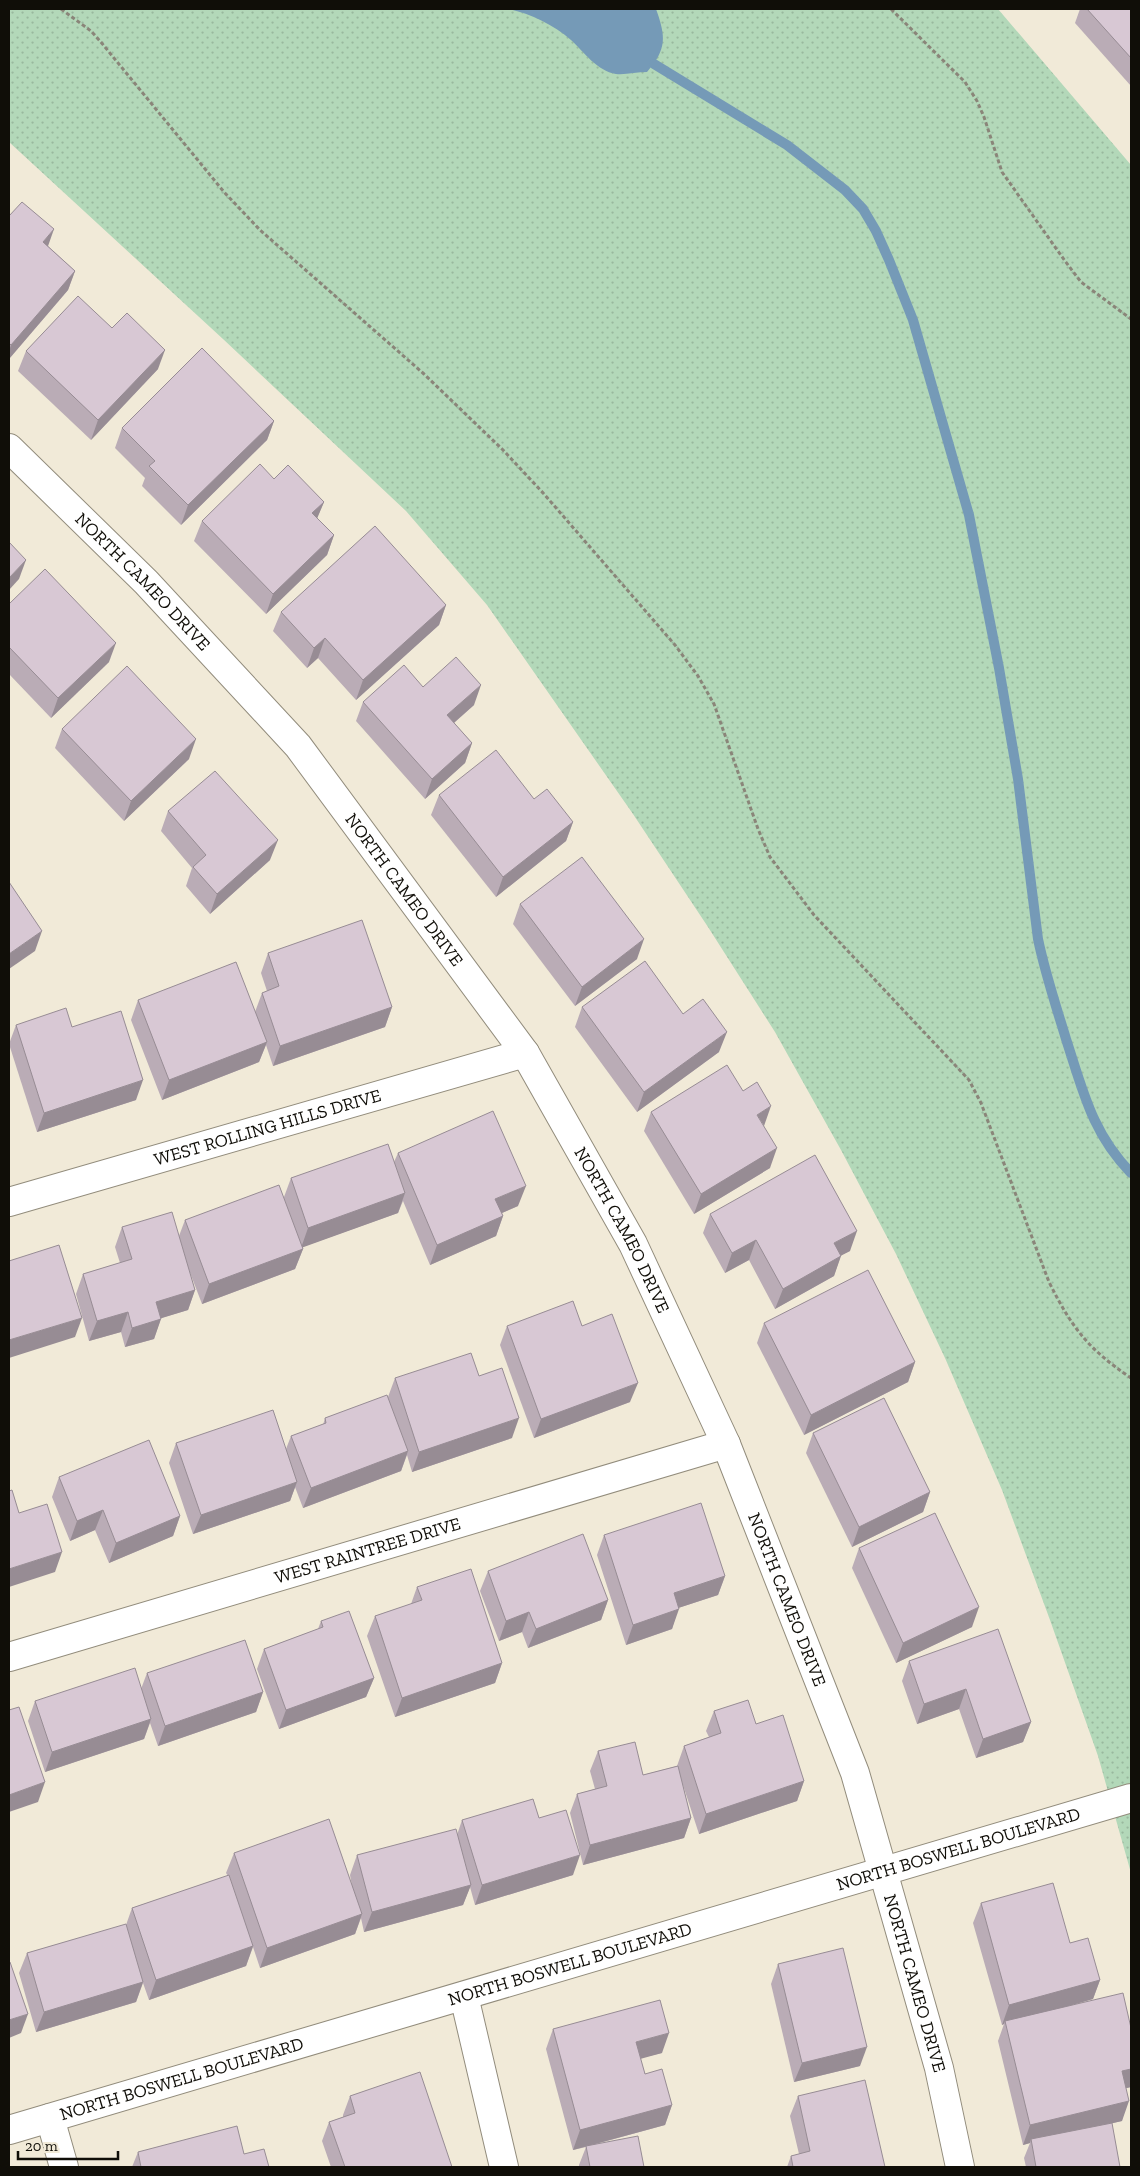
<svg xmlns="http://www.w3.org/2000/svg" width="1140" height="2176" viewBox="0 0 1140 2176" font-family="'Zilla Slab',serif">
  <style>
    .grass { fill: url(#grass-dots) }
    .water { fill: #759ab7 }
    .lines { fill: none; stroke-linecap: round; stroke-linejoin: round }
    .stream { stroke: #759ab7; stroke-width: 10 }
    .street-casing { stroke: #928c7c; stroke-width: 30 }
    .secondary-casing { stroke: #928c7c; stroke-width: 30 }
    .path { stroke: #8a8579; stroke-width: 3; stroke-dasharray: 4 2.5; stroke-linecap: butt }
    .street { stroke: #fff; stroke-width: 28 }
    .secondary { stroke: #fff; stroke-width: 28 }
    .wall { fill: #baacb6 }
    .shaded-wall { fill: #978c94 }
    .building { fill: #d8c8d4; stroke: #978c94 }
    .labels { text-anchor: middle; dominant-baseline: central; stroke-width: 4.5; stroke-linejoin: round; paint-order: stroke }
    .street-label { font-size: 18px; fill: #100e08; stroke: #f1ead8 }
  </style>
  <defs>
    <pattern id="grass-dots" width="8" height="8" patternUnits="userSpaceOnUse" patternTransform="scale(1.25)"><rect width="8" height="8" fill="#b3d8b9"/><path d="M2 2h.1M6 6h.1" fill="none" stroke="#99b89e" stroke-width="1.8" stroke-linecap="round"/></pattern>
  </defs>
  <rect width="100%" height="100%" fill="#f1ead8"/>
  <path class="grass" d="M9,9H998L1131,165V1873L1098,1756L1050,1620L1002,1490L945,1358L896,1254L841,1150L775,1032L708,927L633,814L487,605L406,511L223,339L9,142Z"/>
  <path class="water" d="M509,9H656C666,37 667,49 647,72C637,72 625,75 616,74C597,71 584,52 571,40C554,25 531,14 509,9Z"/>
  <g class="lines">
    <path class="stream" d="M654,64L787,145L845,190L863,209L876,231L889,260L913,320L969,515L999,668L1018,779L1038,939C1045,973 1056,1006 1066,1039C1083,1091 1092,1133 1131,1173"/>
    <g class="street-casing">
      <g id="street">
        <path id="s1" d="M9,448L146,582L298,746L525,1053L633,1244L726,1444L855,1773L939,2068L960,2167"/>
        <path id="s2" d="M9,1202L525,1053"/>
        <path id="s3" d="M9,1657L726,1444"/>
        <path d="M464,1996L504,2167"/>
        <path d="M50,2118L64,2167"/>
      </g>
    </g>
    <g class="secondary-casing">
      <g id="secondary">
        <path id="s4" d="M9,2130L1131,1798"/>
      </g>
    </g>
    <g class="path">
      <path d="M61,9L91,31L100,41L224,192L260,230L424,374L503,450L544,494L675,645L698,676L714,704L758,829L770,857L814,915L969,1080L981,1103L1049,1282C1072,1328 1088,1349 1131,1378"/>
      <path d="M891,9L965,82L977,101L984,117L1002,172L1065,261L1081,282L1131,319"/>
    </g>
    <use href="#street" class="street"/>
    <use href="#secondary" class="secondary"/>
  </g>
  <g class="wall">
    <path d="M1080,9H1131V86L1075,23Z"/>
    <path d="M9,216L48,246L75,271L68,290L9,359Z"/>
    <path d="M112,328L158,369L91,440L18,371L26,351Z"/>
    <path d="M274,421L267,440L181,525L142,486L145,478L115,448L122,428Z"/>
    <path d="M324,502L317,518L334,535L327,555L266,614L194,541L202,521Z"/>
    <path d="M9,604L109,662L51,718L9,674Z"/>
    <path d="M446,605L439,625L356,700L318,658L307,668L273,631L281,612Z"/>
    <path d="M423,687L474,705L454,723L472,743L465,763L425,799L356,721L363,702Z"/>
    <path d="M62,729L189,759L124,821L55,748Z"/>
    <path d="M439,795L573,822L566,841L496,897L431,815Z"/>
    <path d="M168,811L270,860L210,914L186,886L192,868L161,831Z"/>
    <path d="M520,904L637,959L575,1006L513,924Z"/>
    <path d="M268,953L392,1007L385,1027L273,1066L266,1045L259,1062L162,1100L131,1020L138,1000L255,1012L262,993L267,991L261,973Z"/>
    <path d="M582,1007L683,1014L719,1052L637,1112L575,1027Z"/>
    <path d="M16,1025L72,1027L136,1100L37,1132L9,1044Z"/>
    <path d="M651,1112L764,1126L770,1168L694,1214L644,1131Z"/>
    <path d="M398,1153L518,1206L502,1213L503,1216L496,1236L430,1265L403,1201L398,1213L302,1247L303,1249L295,1269L202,1304L189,1270L195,1290L188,1310L161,1318L154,1339L125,1347L121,1332L89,1341L76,1294L83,1274L120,1263L115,1247L122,1227L179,1236L185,1220L284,1197L291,1178L394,1162Z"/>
    <path d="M710,1214L850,1251L841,1255L834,1276L775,1309L749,1260L725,1273L703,1233Z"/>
    <path d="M764,1323L915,1362L908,1382L804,1435L757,1343Z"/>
    <path d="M507,1326H582L630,1402L534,1438L500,1345Z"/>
    <path d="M479,1376L512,1438L412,1472L407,1455L401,1471L303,1508L295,1487L290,1501L193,1534L169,1463L176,1443L286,1449L291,1436L323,1425L325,1418L388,1397L395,1378Z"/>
    <path d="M813,1433L930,1492L923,1512L852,1547L806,1453Z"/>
    <path d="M59,1477L180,1516L173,1536L109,1563L95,1530L70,1541L52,1497Z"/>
    <path d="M604,1535L725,1576L718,1595L678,1608L672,1629L626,1645L597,1555Z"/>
    <path d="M859,1548L972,1627L896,1663L852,1568Z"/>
    <path d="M488,1571L608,1600L601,1620L528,1648L522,1632L499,1641L480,1591Z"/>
    <path d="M417,1587L502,1663L495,1683L395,1717L367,1636L375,1616L411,1604Z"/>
    <path d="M321,1621L374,1678L366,1697L279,1729L257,1669L264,1649L318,1629Z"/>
    <path d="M909,1661L1031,1722L1023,1742L976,1758L959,1709L917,1724L902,1681Z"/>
    <path d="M147,1673L263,1692L256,1712L158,1746L150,1723L144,1739L45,1772L28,1721L35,1701L141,1689Z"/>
    <path d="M714,1711L756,1724L804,1781L797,1801L699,1834L682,1782L691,1818L684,1838L583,1865L570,1813L577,1794L595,1789L590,1771L598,1751L643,1775L677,1766L684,1746L709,1737L706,1731Z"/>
    <path d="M539,1818L573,1875L475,1905L470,1887L463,1905L364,1932L361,1918L355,1934L260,1968L253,1947L246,1966L149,2000L143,1983L136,2002L36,2032L19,1973L27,1953L126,1925L132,1908L228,1876L226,1873L234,1853L352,1886L350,1875L357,1855L457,1835L462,1820Z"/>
    <path d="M981,1903L1070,1943L1100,1980L1093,1999L1072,2005L1131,2028V2087L1126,2088L1122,2121L1103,2125L1120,2167H1026L1024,2158L1030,2143L1023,2145L998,2041L1004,2024L1002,2025L973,1923Z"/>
    <path d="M778,1964L860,2066L794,2082L771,1984Z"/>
    <path d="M553,2029L662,2053L640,2058L645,2074L672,2105L665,2125L596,2144L644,2167H579V2165L586,2147L573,2150L546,2049Z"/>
    <path d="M350,2096L452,2167H331L322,2141L329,2122L343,2117V2115Z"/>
    <path d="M798,2096L885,2167H787L791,2156L799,2154L790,2116Z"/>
    <path d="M138,2152L141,2167H132Z"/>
  </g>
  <g class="shaded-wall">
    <path d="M54,229L47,249L43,242Z"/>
    <path d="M75,271L68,290L9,359V351L11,345Z"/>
    <path d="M165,350L158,369L91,440L98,420Z"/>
    <path d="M274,421L267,440L181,525L188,505Z"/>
    <path d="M324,502L316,521L312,513Z"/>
    <path d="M334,535L327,555L266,614L273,594Z"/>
    <path d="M26,560L19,579L9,590V578Z"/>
    <path d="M446,605L439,625L356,700L363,680Z"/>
    <path d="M325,638L318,658L307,668L314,648Z"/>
    <path d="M116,643L109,662L51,718L58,698Z"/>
    <path d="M481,685L474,705L440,735L447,715Z"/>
    <path d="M196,739L189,759L124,821L131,801Z"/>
    <path d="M472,743L465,763L425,799L432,779Z"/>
    <path d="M573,822L566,841L496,897L503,877Z"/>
    <path d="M278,840L270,860L210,914L217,894Z"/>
    <path d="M42,931L35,951L9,969V954Z"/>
    <path d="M644,939L637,959L575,1006L582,987Z"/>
    <path d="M392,1007L385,1027L273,1066L280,1046Z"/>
    <path d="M727,1032L719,1052L637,1112L644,1092Z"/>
    <path d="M267,1042L259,1062L162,1100L169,1080Z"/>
    <path d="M143,1080L136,1100L37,1132L44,1113Z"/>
    <path d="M771,1106L764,1126L757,1115Z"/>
    <path d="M777,1148L770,1168L694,1214L701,1194Z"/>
    <path d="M526,1186L518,1206L488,1219L495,1199Z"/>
    <path d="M405,1193L398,1213L301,1248L308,1228Z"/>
    <path d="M503,1216L496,1236L430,1265L437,1245Z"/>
    <path d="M857,1231L850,1251L827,1263L834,1243Z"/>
    <path d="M756,1240L749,1260L725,1273L732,1253Z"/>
    <path d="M303,1249L295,1269L202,1304L209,1284Z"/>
    <path d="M841,1256L834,1276L775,1309L783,1289Z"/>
    <path d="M195,1290L188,1310L149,1322L156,1302Z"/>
    <path d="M128,1312L121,1332L89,1341L97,1321Z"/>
    <path d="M82,1318L75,1337L9,1358V1340Z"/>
    <path d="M161,1319L154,1339L125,1347L132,1328Z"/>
    <path d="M915,1362L908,1382L804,1435L811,1415Z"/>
    <path d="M638,1383L630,1402L534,1438L541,1419Z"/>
    <path d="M519,1418L512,1438L412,1472L419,1452Z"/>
    <path d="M408,1451L401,1471L303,1508L311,1488Z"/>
    <path d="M297,1482L290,1501L193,1534L201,1515Z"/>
    <path d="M930,1492L923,1512L852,1547L859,1527Z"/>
    <path d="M103,1510L95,1530L70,1541L77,1521Z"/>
    <path d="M180,1516L173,1536L109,1563L116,1543Z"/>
    <path d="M62,1552L55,1572L9,1587V1569Z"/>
    <path d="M725,1576L718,1595L666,1612L674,1593Z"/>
    <path d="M608,1600L601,1620L528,1648L536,1629Z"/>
    <path d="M979,1607L972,1627L896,1663L903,1643Z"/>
    <path d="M679,1609L672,1629L626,1645L633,1625Z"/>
    <path d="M529,1612L522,1632L499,1641L506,1621Z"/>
    <path d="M502,1663L495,1683L395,1717L402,1698Z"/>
    <path d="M374,1678L366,1697L279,1729L286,1710Z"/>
    <path d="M966,1689L959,1709L917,1724L924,1704Z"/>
    <path d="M263,1692L256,1712L158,1746L165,1726Z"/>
    <path d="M151,1719L144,1739L45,1772L52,1752Z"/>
    <path d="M1031,1722L1023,1742L976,1758L983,1739Z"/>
    <path d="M804,1781L797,1801L699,1834L706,1814Z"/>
    <path d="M45,1782L38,1802L9,1812V1795Z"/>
    <path d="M691,1818L684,1838L583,1865L590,1845Z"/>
    <path d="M580,1855L573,1875L475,1905L482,1885Z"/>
    <path d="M471,1885L463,1905L364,1932L372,1912Z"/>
    <path d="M362,1914L355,1934L260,1968L267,1948Z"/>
    <path d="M253,1946L246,1966L149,2000L156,1980Z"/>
    <path d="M1100,1980L1093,1999L1006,2024L1005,2021L1004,2024L1002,2025L1009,2005Z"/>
    <path d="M143,1982L136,2002L36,2032L44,2012Z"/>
    <path d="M28,2014L21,2033L9,2038V2020Z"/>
    <path d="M669,2033L662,2053L629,2062L636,2042Z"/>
    <path d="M867,2047L860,2066L794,2082L802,2063Z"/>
    <path d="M1131,2069V2087L1115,2091L1122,2071Z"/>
    <path d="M1129,2101L1122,2121L1032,2142L1031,2139L1030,2143L1023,2145L1030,2125Z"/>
    <path d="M672,2105L665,2125L573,2150L580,2130Z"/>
  </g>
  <g class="building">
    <path d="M1087,9H1131V58Z"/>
    <path d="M22,202L54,229L43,242L75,271L11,345L9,343V216Z"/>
    <path d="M78,296L112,328L127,313L165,350L98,420L26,351Z"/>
    <path d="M202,348L274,421L188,505L149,466L155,461L122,428Z"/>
    <path d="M260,464L274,479L288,465L324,502L312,513L334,535L273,594L202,521Z"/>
    <path d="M375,526L446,605L363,680L325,638L314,648L281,612Z"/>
    <path d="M9,542L26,560L9,578Z"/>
    <path d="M45,569L116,643L58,698L9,647V604Z"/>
    <path d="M456,657L481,685L447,715L472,743L432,779L363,702L404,665L423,687Z"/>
    <path d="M127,666L196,739L131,801L62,729Z"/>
    <path d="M496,750L534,799L547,789L573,822L503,877L439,795Z"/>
    <path d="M215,771L278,840L217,894L193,867L206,855L168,811Z"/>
    <path d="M582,857L644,939L582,987L520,904Z"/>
    <path d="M9,882L42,931L9,954Z"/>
    <path d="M362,920L392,1007L280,1046L262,993L279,986L268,953Z"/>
    <path d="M645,961L683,1014L703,999L727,1032L644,1092L582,1007Z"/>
    <path d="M236,962L267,1042L169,1080L138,1000Z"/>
    <path d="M66,1008L72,1027L121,1011L143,1080L44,1113L16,1025Z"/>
    <path d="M727,1065L743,1091L757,1082L771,1106L757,1115L777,1148L701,1194L651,1112Z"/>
    <path d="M493,1111L526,1186L495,1199L503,1216L437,1245L398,1153Z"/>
    <path d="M388,1144L405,1193L308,1228L291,1178Z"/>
    <path d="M815,1155L857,1231L834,1243L841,1256L783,1289L756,1240L732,1253L710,1214Z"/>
    <path d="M279,1185L303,1249L209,1284L185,1220Z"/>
    <path d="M172,1212L195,1290L156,1302L161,1319L132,1328L128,1312L97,1321L83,1274L132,1259L122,1227Z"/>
    <path d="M59,1245L82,1318L9,1340V1261Z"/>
    <path d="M868,1270L915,1362L811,1415L764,1323Z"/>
    <path d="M573,1301L582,1326L612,1314L638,1383L541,1419L507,1326Z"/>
    <path d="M471,1353L479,1376L502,1368L519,1418L419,1452L395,1378Z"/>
    <path d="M387,1395L408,1451L311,1488L291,1436L326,1423L325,1418Z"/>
    <path d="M884,1398L930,1492L859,1527L813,1433Z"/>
    <path d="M273,1410L297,1482L201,1515L176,1443Z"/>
    <path d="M149,1440L180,1516L116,1543L103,1510L77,1521L59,1477Z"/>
    <path d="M12,1490L19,1513L47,1504L62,1552L9,1569V1491Z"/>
    <path d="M701,1503L725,1576L674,1593L679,1609L633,1625L604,1535Z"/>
    <path d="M935,1513L979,1607L903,1643L859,1548Z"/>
    <path d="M583,1534L608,1600L536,1629L529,1612L506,1621L488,1571Z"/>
    <path d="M471,1569L502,1663L402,1698L375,1616L422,1600L417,1587Z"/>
    <path d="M349,1611L374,1678L286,1710L264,1649L323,1627L321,1621Z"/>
    <path d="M998,1629L1031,1722L983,1739L966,1689L924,1704L909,1661Z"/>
    <path d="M245,1640L263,1692L165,1726L147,1673Z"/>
    <path d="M135,1668L151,1719L52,1752L35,1701Z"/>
    <path d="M748,1700L756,1724L783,1715L804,1781L706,1814L684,1746L721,1733L714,1711Z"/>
    <path d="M19,1707L45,1782L9,1795V1710Z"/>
    <path d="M635,1742L643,1775L678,1766L691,1818L590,1845L577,1794L607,1786L598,1751Z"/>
    <path d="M533,1799L539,1818L566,1810L580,1855L482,1885L462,1820Z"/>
    <path d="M329,1819L362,1914L267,1948L234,1853Z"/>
    <path d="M456,1829L471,1885L372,1912L357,1855Z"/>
    <path d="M229,1875L253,1946L156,1980L132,1908Z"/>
    <path d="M1053,1883L1070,1943L1088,1938L1100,1980L1009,2005L981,1903Z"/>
    <path d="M126,1924L143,1982L44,2012L27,1953Z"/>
    <path d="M843,1948L867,2047L802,2063L778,1964Z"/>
    <path d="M10,1962L28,2014L9,2020V1963Z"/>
    <path d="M1123,1993L1131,2028V2069L1122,2071L1129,2101L1030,2125L1005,2021Z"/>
    <path d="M660,2000L669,2033L636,2042L645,2074L662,2069L672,2105L580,2130L553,2029Z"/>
    <path d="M420,2072L452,2167H345L329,2122L355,2113L350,2096Z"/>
    <path d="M865,2080L885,2167H793L791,2156L810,2151L798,2096Z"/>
    <path d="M1112,2123L1120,2167H1036L1031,2139Z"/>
    <path d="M237,2126L244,2154L264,2149L269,2167H141L138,2152Z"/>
    <path d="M638,2136L644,2167H590L586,2146Z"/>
  </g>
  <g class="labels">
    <g class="street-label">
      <text stroke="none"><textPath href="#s1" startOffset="189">NORTH CAMEO DRIVE</textPath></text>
      <text stroke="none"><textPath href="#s1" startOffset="594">NORTH CAMEO DRIVE</textPath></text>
      <text stroke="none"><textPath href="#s2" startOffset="269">WEST ROLLING HILLS DRIVE</textPath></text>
      <text stroke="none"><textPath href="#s1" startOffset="999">NORTH CAMEO DRIVE</textPath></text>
      <text stroke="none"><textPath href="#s3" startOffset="374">WEST RAINTREE DRIVE</textPath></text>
      <text stroke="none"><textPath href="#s1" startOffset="1404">NORTH CAMEO DRIVE</textPath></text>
      <text stroke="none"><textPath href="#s4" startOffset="990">NORTH BOSWELL BOULEVARD</textPath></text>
      <text stroke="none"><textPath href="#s4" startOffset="585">NORTH BOSWELL BOULEVARD</textPath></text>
      <text stroke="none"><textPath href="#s1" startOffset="1809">NORTH CAMEO DRIVE</textPath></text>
      <text stroke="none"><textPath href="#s4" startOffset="180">NORTH BOSWELL BOULEVARD</textPath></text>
    </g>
  </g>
  <rect width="1140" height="2176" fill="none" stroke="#100e08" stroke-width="20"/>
  <path d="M18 2151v8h100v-8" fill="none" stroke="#100e08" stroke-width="2.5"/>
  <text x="25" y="2151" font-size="15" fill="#100e08" stroke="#f1ead8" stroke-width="4" paint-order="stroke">20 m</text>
</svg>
